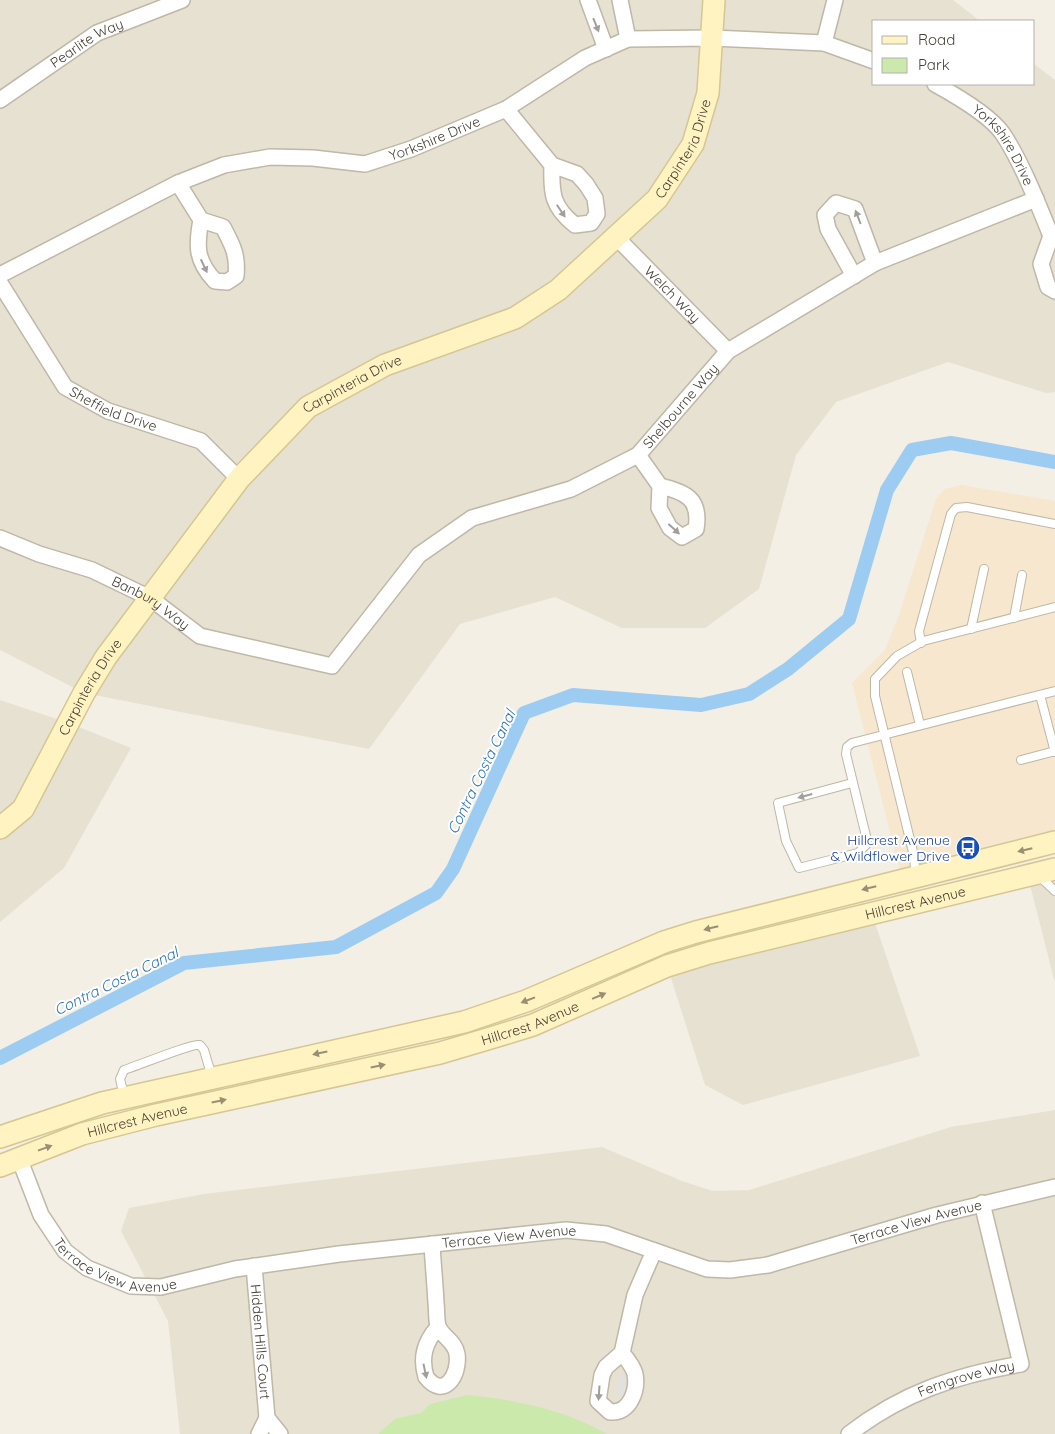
<svg xmlns="http://www.w3.org/2000/svg" width="1055" height="1434" viewBox="0 0 1055 1434" font-family="Quicksand,sans-serif">
  <style>
    .residential { fill: #e7e1d2 }
    .commercial { fill: #f6e7ce }
    .green { fill: #cae9ab }
    .parking { fill: #e3e1dd }
    .lines { fill: none; stroke-linecap: round; stroke-linejoin: round }
    .canal { stroke: #9dccf3; stroke-width: 14 }
    .lane-casing { stroke: #bfb7a7; stroke-width: 10 }
    .street-casing { stroke: #bfb7a7; stroke-width: 18 }
    .secondary-casing { stroke: #d5c692; stroke-width: 24 }
    .lane { stroke: #fff; stroke-width: 8 }
    .street { stroke: #fff; stroke-width: 15 }
    .secondary { stroke: #fff3c2; stroke-width: 21 }
    .oneway { fill: #a29f9a }
    .oneway2 { fill: #999074 }
    .labels { text-anchor: middle; dominant-baseline: central; stroke-width: 4; stroke-linejoin: round; paint-order: stroke }
    .street-label { font-size: 14px; fill: #453f34; stroke: #fff }
    .transit-label { font-size: 14px; fill: #164399; stroke: #fff; text-anchor: end }
    .water-label { font-size: 15px; font-style: italic; fill: #2973b5; stroke: #fff }
  </style>
  <rect width="100%" height="100%" fill="#f3efe4"/>
  <g class="residential">
    <path d="M0,0H953L980,21H874V84H1034V64L1055,80V392L1046,393L948,362L836,402L796,455L759,589L705,628H622L555,597L460,624L369,749L84,693L0,650Z"/>
    <path d="M0,700L69,723L131,748L64,868L0,922Z"/>
    <path d="M1055,876V983L1029,881Z"/>
    <path d="M875,923L920,1056L743,1105L705,1085L670,975Z"/>
    <path d="M1055,1110V1434H180L168,1321L121,1231L129,1208L204,1194L602,1147L682,1181L713,1191L749,1190L951,1127Z"/>
  </g>
  <path class="commercial" d="M961,485L1055,501V834L900,871L852,683L885,650L899,615L936,499L945,489Z"/>
  <path class="green" d="M467,1395C517,1400 563,1409 607,1434H378L395,1419L421,1413L430,1404Z"/>
  <path class="parking" d="M624,1374L632,1384L625,1404L616,1392L620,1377Z"/>
  <g class="lines">
    <path class="canal" d="M0,1058L184,963L336,947L436,893L453,869L524,713L573,695L701,705L749,694L788,669L849,619L887,490L912,450L951,443L1055,462"/>
    <g class="lane-casing">
      <g id="lane">
        <path d="M1014,618L1022,575"/>
        <path d="M971,629L984,569"/>
        <path d="M921,643L919,631L951,514L956,508L967,507L1055,524"/>
        <path d="M907,672L920,725"/>
        <path d="M1040,695L1055,752"/>
        <path d="M1021,760L1055,751"/>
        <path d="M852,783L778,803L786,841L799,868L858,853L866,845L867,840L846,754L847,747L852,743L1055,691"/>
        <path d="M916,874L913,852L875,696V679L897,656L923,641L1055,607"/>
        <path d="M1038,875L1055,891"/>
        <path d="M124,1096L120,1079L124,1070C137,1066 193,1043 200,1045L204,1050L212,1077"/>
      </g>
    </g>
    <g class="street-casing">
      <g id="street">
        <path d="M588,0L606,49"/>
        <path d="M620,0L628,39"/>
        <path d="M824,43L835,0"/>
        <path id="s1" d="M935,84C955,95 990,115 1003,134C1022,163 1038,204 1051,236L1055,239"/>
        <path id="s2" d="M0,100L97,33L182,0"/>
        <path d="M506,109L552,165L577,174L586,184L595,198L597,214L591,223L575,225C552,207 551,193 552,165"/>
        <path d="M178,183L201,220L223,227C233,246 238,255 236,276L227,282L215,281C196,261 196,246 201,220"/>
        <path d="M1051,236L1041,264L1048,287L1055,291"/>
        <path id="s3" d="M617,238L728,351"/>
        <path id="s4" d="M0,275L178,183L224,165L270,157L313,158L365,164L411,149L506,109L585,58L628,39L712,38L824,43L874,61"/>
        <path d="M854,276L828,229L825,215L836,203L855,209L875,263"/>
        <path id="s5" d="M0,283L65,387L108,411L201,441L239,479"/>
        <path d="M638,455L660,486L659,508L670,528L682,537L696,529C701,499 686,492 660,486"/>
        <path id="s6" d="M0,538L39,554L92,570L150,598L200,636L332,666L419,555L472,518L571,489L638,455L728,351L875,263L1036,199"/>
        <path id="s7" d="M19,1158L41,1215L65,1251L87,1268L131,1286L161,1287L235,1269L339,1254L566,1230L606,1234L707,1269L730,1270L768,1265L937,1215L1055,1187"/>
        <path d="M432,1244C433,1264 435,1283 436,1303C437,1310 436,1319 438,1326C442,1337 455,1341 457,1354C460,1375 444,1400 426,1377C420,1357 425,1342 438,1327"/>
        <path id="s8" d="M254,1266L267,1418L280,1434"/>
        <path d="M622,1353C627,1359 633,1366 635,1374C638,1390 630,1414 610,1412L598,1401L602,1375L606,1367L622,1353L635,1295L654,1251"/>
        <path d="M259,1434L267,1418"/>
        <path id="s9" d="M849,1434C902,1393 956,1375 1021,1364L982,1203"/>
      </g>
    </g>
    <g class="secondary-casing">
      <g id="secondary">
        <path id="s10" d="M0,828L23,809L84,693L106,657L239,479L308,407L385,365L515,318L558,290L657,199L693,144L708,93L714,0"/>
        <path d="M0,1137L102,1103L464,1022L526,1001L664,942L696,932L1055,842"/>
        <path id="s11" d="M0,1166L82,1134L156,1115L440,1053L494,1037L533,1025L667,966L709,953L1055,869"/>
      </g>
    </g>
    <use href="#lane" class="lane"/>
    <use href="#street" class="street"/>
    <use href="#secondary" class="secondary"/>
  </g>
  <defs><path id="oneway-solid" d="M-6-.8H1V-3.2L6.5 0L1 3.2V.8H-6Z" transform="scale(1.25)"/></defs>
  <g class="oneway">
    <use href="#oneway-solid" transform="translate(596 25) rotate(68)"/>
    <use href="#oneway-solid" transform="translate(561 211) rotate(56)"/>
    <use href="#oneway-solid" transform="translate(858 217) rotate(-111)"/>
    <use href="#oneway-solid" transform="translate(204 266) rotate(65)"/>
    <use href="#oneway-solid" transform="translate(674 529) rotate(42)"/>
    <use href="#oneway-solid" transform="translate(805 796) rotate(165)"/>
    <use href="#oneway-solid" transform="translate(425 1371) rotate(78)"/>
    <use href="#oneway-solid" transform="translate(599 1393) rotate(94)"/>
  </g>
  <g class="oneway2">
    <use href="#oneway-solid" transform="translate(1025 850) rotate(167)"/>
    <use href="#oneway-solid" transform="translate(869 888) rotate(166)"/>
    <use href="#oneway-solid" transform="translate(711 928) rotate(166)"/>
    <use href="#oneway-solid" transform="translate(599 996) rotate(-23)"/>
    <use href="#oneway-solid" transform="translate(528 1000) rotate(159)"/>
    <use href="#oneway-solid" transform="translate(320 1053) rotate(168)"/>
    <use href="#oneway-solid" transform="translate(378 1066) rotate(-12)"/>
    <use href="#oneway-solid" transform="translate(219 1101) rotate(-12)"/>
    <use href="#oneway-solid" transform="translate(45 1148) rotate(-20)"/>
  </g>
  <defs>
    <g id="bus-disc" transform="scale(1.25)"><circle r="9.5" fill="#1a4fb4" stroke="#fff"/><path d="M-5-6H5V4H4V6H2V4H-2V6H-4V4H-5ZM-3.5-4V0h7V-4ZM-3.5 1.2v1.5H-2V1.2ZM2 1.2v1.5H3.5V1.2Z" fill="#fff"/></g>
  </defs>
  <g fill-rule="evenodd">
    <use href="#bus-disc" x="968" y="848"/>
  </g>
  <g class="labels">
    <g class="street-label">
      <text stroke="none"><textPath href="#s2" startOffset="104">Pearlite Way</textPath></text>
      <text stroke="none"><textPath href="#s4" startOffset="466">Yorkshire Drive</textPath></text>
      <text stroke="none"><textPath href="#s10" startOffset="994">Carpinteria Drive</textPath></text>
      <text stroke="none"><textPath href="#s1" startOffset="94">Yorkshire Drive</textPath></text>
      <text stroke="none"><textPath href="#s3" startOffset="79">Welch Way</textPath></text>
      <text stroke="none"><textPath href="#s10" startOffset="575">Carpinteria Drive</textPath></text>
      <text stroke="none"><textPath href="#s6" startOffset="809">Shelbourne Way</textPath></text>
      <text stroke="none"><textPath href="#s5" startOffset="176">Sheffield Drive</textPath></text>
      <text stroke="none"><textPath href="#s6" startOffset="165">Banbury Way</textPath></text>
      <text stroke="none"><textPath href="#s10" startOffset="169">Carpinteria Drive</textPath></text>
      <text stroke="none"><textPath href="#s11" startOffset="955">Hillcrest Avenue</textPath></text>
      <text stroke="none"><textPath href="#s11" startOffset="550">Hillcrest Avenue</textPath></text>
      <text stroke="none"><textPath href="#s11" startOffset="145">Hillcrest Avenue</textPath></text>
      <text stroke="none"><textPath href="#s7" startOffset="982">Terrace View Avenue</textPath></text>
      <text stroke="none"><textPath href="#s7" startOffset="562">Terrace View Avenue</textPath></text>
      <text stroke="none"><textPath href="#s7" startOffset="158">Terrace View Avenue</textPath></text>
      <text stroke="none"><textPath href="#s8" startOffset="76">Hidden Hills Court</textPath></text>
      <text stroke="none"><textPath href="#s9" startOffset="131">Ferngrove Way</textPath></text>
    </g>
    <g class="transit-label">
      <text x="950" y="840">Hillcrest Avenue<tspan x="950" dy="16">&amp; Wildflower Drive</tspan></text>
    </g>
    <g class="water-label">
      <text transform="translate(481 772) rotate(-64)">Contra Costa Canal</text>
      <text transform="translate(116 981) rotate(-26)">Contra Costa Canal</text>
    </g>
  </g>
  <rect x="872" y="20" width="162" height="65" fill="#ffffff" stroke="#b5b2ae"/>
  <rect x="882" y="36" width="25" height="8" fill="#fff3c2" stroke="#b5b2ae"/>
  <text x="918" y="45" font-size="15" fill="#453f34">Road</text>
  <rect x="882" y="58" width="25" height="15" fill="#cae9ab" stroke="#b5b2ae"/>
  <text x="918" y="70" font-size="15" fill="#453f34">Park</text>
</svg>
